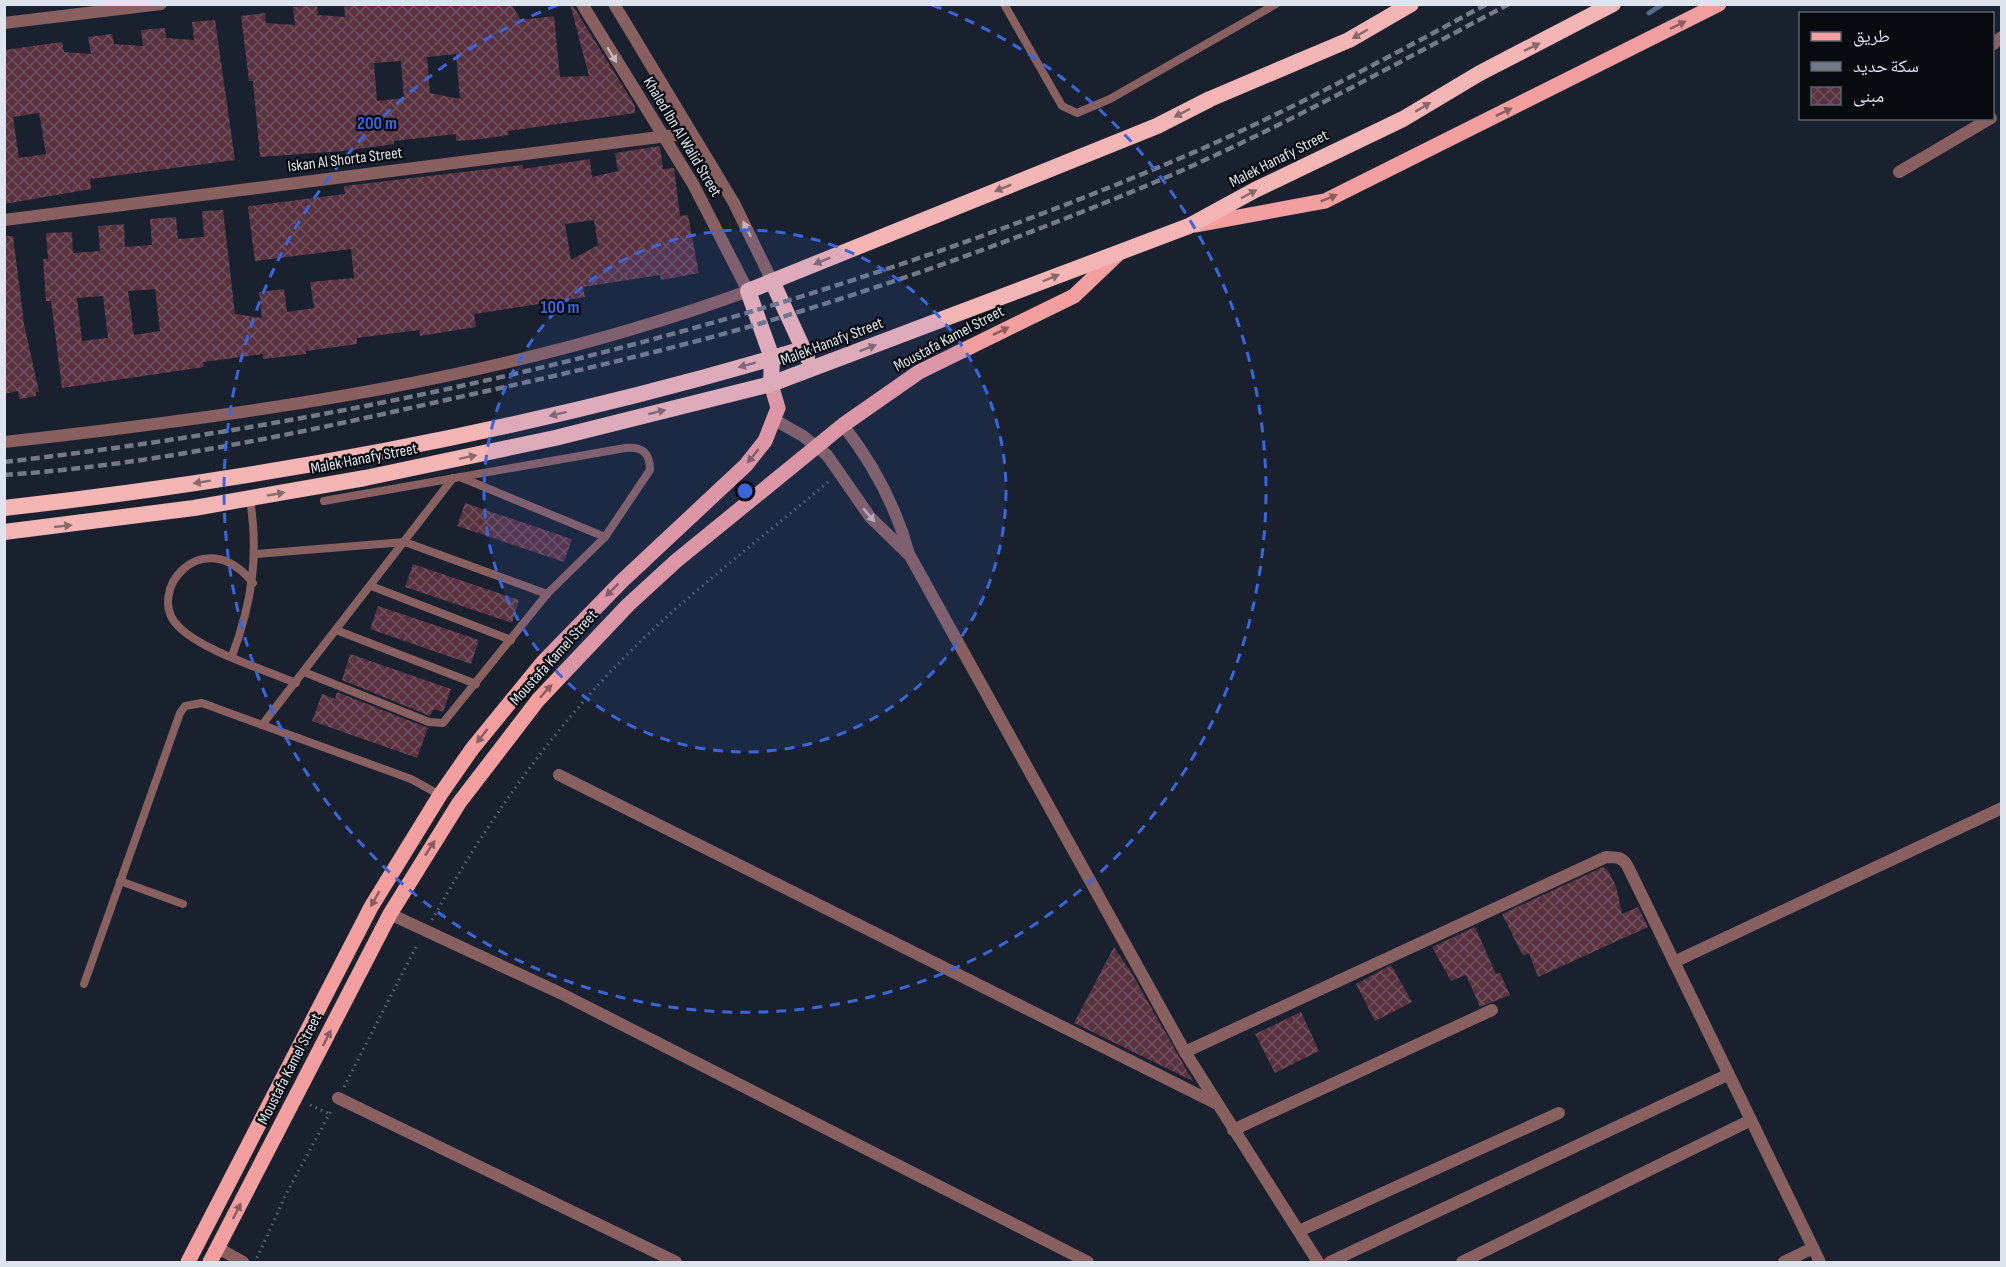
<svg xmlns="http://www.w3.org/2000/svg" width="2006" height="1267" viewBox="0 0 2006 1267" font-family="'Sofia Sans Condensed','Noto Naskh Arabic',sans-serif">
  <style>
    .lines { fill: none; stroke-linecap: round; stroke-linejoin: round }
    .stream { stroke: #516c8c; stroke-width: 5 }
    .building { fill: url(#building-cross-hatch); fill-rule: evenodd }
    .path { stroke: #5c646f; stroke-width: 3; stroke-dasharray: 1.5 4.5; stroke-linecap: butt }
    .service { stroke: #896060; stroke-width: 8 }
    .minor { stroke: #896060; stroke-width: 12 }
    .tertiary { stroke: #896060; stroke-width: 12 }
    .primary { stroke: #f39e9f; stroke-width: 15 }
    .trunk { stroke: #f4b5b5; stroke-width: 16 }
    .rail { stroke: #737a86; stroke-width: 4.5; stroke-dasharray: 9 4.5; stroke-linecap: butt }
    .oneway { fill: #895c5f }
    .oneway2 { fill: #89686b }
    .oneway3 { fill: #c1b6bc }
    .ring { fill: none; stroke: #3a65db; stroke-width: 3; stroke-dasharray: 10 8 }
    .labels { text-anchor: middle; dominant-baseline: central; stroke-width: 4.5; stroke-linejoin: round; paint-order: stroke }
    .street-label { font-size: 16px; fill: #dfe5ee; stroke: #070b10 }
    .centre { fill: #3a65db; stroke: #070b10; stroke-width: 3 }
    .ring-label { font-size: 18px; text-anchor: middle; font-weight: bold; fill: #3a65db; stroke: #070b10; stroke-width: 4.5; stroke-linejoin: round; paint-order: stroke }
  </style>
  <defs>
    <pattern id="building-cross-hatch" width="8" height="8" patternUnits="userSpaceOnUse" patternTransform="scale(1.5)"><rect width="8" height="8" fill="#593240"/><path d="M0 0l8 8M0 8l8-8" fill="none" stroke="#70505c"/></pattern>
  </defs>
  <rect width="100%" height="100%" fill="#19212e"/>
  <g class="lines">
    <path class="stream" d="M1649,13L1663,4"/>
  </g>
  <g class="building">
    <path d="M344,4H511L521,20L554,16L560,77L589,76L570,4H572L635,106V113L508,131L509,135L481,139L456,141V134L394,141V144L343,151L260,157L253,81H249L241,16L265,13L266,23L295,25L293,7L317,5L318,15L345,17ZM456,54L460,99L430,93L427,57ZM401,61L404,98L377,101L374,63Z"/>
    <path d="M215,20L235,160L90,179L91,189L4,204V50L62,42L64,52L91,54L88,37L112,34L114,44L143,46L141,30L165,28L166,38L194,40L192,22ZM39,113L46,154L19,158L13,117Z"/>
    <path d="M660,146L663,169L674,168L680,216L688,215L699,273L661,280L660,275L583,287L585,297L474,314L476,327L420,336L419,330L357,338V344L306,351V354L263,359V354L203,362L204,367L62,388L51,301H46L43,259H48L46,233L72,232L73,253L100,251L98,226L124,224L125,247L152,245L150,219L176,217L178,239L204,237L202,211L223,210L235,314L262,318L259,292L284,289L287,312L314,308L310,282L354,278L351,249L255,261L248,208L250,206L345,194L344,186L523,165V169L590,159L592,177L618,171L615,153ZM594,220L598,245L571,260L565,224ZM155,289L160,331L134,335L128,291ZM103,296L108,338L82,341L77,298Z"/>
    <path d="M4,236H13L24,324L39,392H36V396L19,399L18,391L4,394Z"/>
    <path d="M465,503L572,539L564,562L457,526Z"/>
    <path d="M413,564L519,600L512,623L405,587Z"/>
    <path d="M378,606L479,640L471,664L370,629Z"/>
    <path d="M350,654L451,689L443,712L434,709L430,716L342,680Z"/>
    <path d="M337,692L428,728L417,758L312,721L322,694L335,699Z"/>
    <path d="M1603,867L1608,871L1616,886L1622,914L1638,907L1648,927L1538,977L1529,953L1523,956L1502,914Z"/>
    <path d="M1475,927L1496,974L1500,973L1510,995L1480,1007L1466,975L1451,981L1432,947Z"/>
    <path d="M1114,947L1131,972L1193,1081L1074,1023Z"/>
    <path d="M1391,965L1412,1002L1375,1021L1356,984Z"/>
    <path d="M1301,1012L1319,1051L1275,1073L1255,1034Z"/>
  </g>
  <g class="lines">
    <g class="path">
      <path d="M432,920C489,817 560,718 645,637C703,582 768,533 829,481"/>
      <path d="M344,1087L418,943"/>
      <path d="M310,1105L330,1114"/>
      <path d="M257,1258L286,1194L331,1111"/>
    </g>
    <g class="service">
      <path d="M1004,4L1062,106L1077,113L1110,99L1276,4"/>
      <path d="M460,477L605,537"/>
      <path d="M256,554L405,542L547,594"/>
      <path d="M253,583C203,520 143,593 179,627C203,651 263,669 296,683"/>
      <path d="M371,586L511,640"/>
      <path d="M336,630L476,684"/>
      <path d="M232,656C252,603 259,555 250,499"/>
      <path d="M304,672L429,722L443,723L547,594L605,537L650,470C650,453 642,446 625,448L324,501"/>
      <path d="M262,725L453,478"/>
      <path d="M120,881L183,904"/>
      <path d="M84,984L180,713L185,706L202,703L411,779L440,795"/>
    </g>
    <g class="minor">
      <path d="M4,23L161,4"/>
      <path d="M1992,45L2002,37"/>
      <path d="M1899,172L1991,118"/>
      <path d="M4,220L691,133"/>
      <path d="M775,420L803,436L827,455L870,517L908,554"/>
      <path d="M843,425C874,465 896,506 909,554L1185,1052L1318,1262"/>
      <path d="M559,775L1215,1103"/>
      <path d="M390,914L560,993L1088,1262"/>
      <path d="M1674,962L2002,808"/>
      <path d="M1185,1052L1606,857C1617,857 1623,857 1628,867L1820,1262"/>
      <path d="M338,1098L676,1262"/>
      <path d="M1233,1130L1492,1010"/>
      <path d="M1299,1231L1559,1113"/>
      <path d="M218,1248L243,1262"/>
      <path d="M1330,1262L1727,1075"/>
      <path d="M1462,1262L1751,1120"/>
      <path d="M1784,1262L1813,1248"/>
    </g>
    <g class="tertiary">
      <path d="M614,4L734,203L772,281"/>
      <path d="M4,442C258,414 507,379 748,291L693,184L582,4"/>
    </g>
    <g class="primary">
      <path d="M1195,225L1325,201L1719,4"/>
      <path d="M188,1262L371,907L440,795L472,749L543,662L622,581L746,465L765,441L778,408L771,384"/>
      <path d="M210,1262L390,914L459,803L538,700L628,605L676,561L843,425L919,372L1074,296L1118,254"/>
    </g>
    <g class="trunk">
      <path d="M772,281L807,357"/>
      <path d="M771,384L772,358L748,291L1157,126L1210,99L1349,40L1411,4"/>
      <path d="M4,508C274,478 543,427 803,349"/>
      <path d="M4,532L194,508L365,478L555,438L771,384L1189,226L1255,190L1403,119L1480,73L1613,4"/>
    </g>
    <g class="rail">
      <path d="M4,462C403,416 794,320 1164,165C1275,119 1381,61 1487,4"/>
      <path d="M4,475C150,465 295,434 437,402C546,378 655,354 762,323C894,284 1026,236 1153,183C1275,131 1392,66 1509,4"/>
    </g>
  </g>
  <defs><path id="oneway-solid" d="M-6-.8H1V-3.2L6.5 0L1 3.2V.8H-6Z" transform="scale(1.5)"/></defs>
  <g class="oneway">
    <use href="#oneway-solid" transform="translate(1678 25) rotate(-26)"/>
    <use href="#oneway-solid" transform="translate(1504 112) rotate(-26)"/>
    <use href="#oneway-solid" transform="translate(1329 198) rotate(-22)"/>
    <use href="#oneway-solid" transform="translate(1001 331) rotate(-26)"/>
    <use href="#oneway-solid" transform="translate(753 456) rotate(129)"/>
    <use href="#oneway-solid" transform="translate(612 590) rotate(135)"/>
    <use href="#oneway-solid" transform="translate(546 691) rotate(-48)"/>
    <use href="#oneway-solid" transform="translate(482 736) rotate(128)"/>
    <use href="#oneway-solid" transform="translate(430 848) rotate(-57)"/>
    <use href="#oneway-solid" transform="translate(375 899) rotate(120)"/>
    <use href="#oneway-solid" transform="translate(327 1038) rotate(-63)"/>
    <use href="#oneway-solid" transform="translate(237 1211) rotate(-63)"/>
  </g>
  <g class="oneway2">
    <use href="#oneway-solid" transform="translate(1360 34) rotate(150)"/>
    <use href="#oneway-solid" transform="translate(1532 47) rotate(-26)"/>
    <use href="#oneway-solid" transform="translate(1423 107) rotate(-31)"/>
    <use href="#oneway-solid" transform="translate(1182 113) rotate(153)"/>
    <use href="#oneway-solid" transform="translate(1003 188) rotate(158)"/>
    <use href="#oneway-solid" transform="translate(1249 194) rotate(-28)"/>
    <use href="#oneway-solid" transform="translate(822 261) rotate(158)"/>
    <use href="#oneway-solid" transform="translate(1051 278) rotate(-22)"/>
    <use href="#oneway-solid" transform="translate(868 348) rotate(-21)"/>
    <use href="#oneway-solid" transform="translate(747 365) rotate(165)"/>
    <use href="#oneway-solid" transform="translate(657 412) rotate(-14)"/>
    <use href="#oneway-solid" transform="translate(558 414) rotate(166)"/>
    <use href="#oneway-solid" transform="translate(468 457) rotate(-12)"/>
    <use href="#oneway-solid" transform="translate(202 482) rotate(171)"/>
    <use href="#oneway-solid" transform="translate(276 494) rotate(-10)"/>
    <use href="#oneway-solid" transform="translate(63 526) rotate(-6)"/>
  </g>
  <g class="oneway3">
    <use href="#oneway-solid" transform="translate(612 55) rotate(59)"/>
    <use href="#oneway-solid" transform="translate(747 229) rotate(-117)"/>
    <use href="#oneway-solid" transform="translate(869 515) rotate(50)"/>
  </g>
  <circle cx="745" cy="491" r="261" fill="#3a65db" fill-opacity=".12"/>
  <g class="ring">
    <circle cx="745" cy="491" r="261"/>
    <path d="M932 5A521 521 0 1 1 558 5"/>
  </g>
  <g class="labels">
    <g class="street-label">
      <text transform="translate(682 137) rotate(59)">Khaled Ibn Al Walid Street</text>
      <text transform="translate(1279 159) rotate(-27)">Malek Hanafy Street</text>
      <text transform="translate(345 160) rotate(-7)">Iskan Al Shorta Street</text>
      <text transform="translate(949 339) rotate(-28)">Moustafa Kamel Street</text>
      <text transform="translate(832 342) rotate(-21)">Malek Hanafy Street</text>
      <text transform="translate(364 459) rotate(-11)">Malek Hanafy Street</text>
      <text transform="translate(554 658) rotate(-48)">Moustafa Kamel Street</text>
      <text transform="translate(290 1069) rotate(-63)">Moustafa Kamel Street</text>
    </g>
  </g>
  <circle cx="745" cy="491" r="9" class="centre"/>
  <g class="ring-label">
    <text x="377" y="129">200 m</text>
    <text x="560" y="313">100 m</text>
  </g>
  <rect width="2006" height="1267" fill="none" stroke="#dfe5ee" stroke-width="12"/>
  <rect x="1799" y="12" width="195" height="108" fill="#070b10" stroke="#5d6269" stroke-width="1.5"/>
  <rect x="1811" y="32" width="30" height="9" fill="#f39e9f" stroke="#5d6269" stroke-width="1.5"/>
  <text x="1853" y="42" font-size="18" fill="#dfe5ee">طريق</text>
  <rect x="1811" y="62" width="30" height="9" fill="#737a86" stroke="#5d6269" stroke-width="1.5"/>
  <text x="1853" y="72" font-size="18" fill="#dfe5ee">سكة حديد</text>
  <rect x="1811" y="87" width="30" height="18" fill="url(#building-cross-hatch)" stroke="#5d6269" stroke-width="1.5"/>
  <text x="1853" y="102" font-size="18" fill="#dfe5ee">مبنى</text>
</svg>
